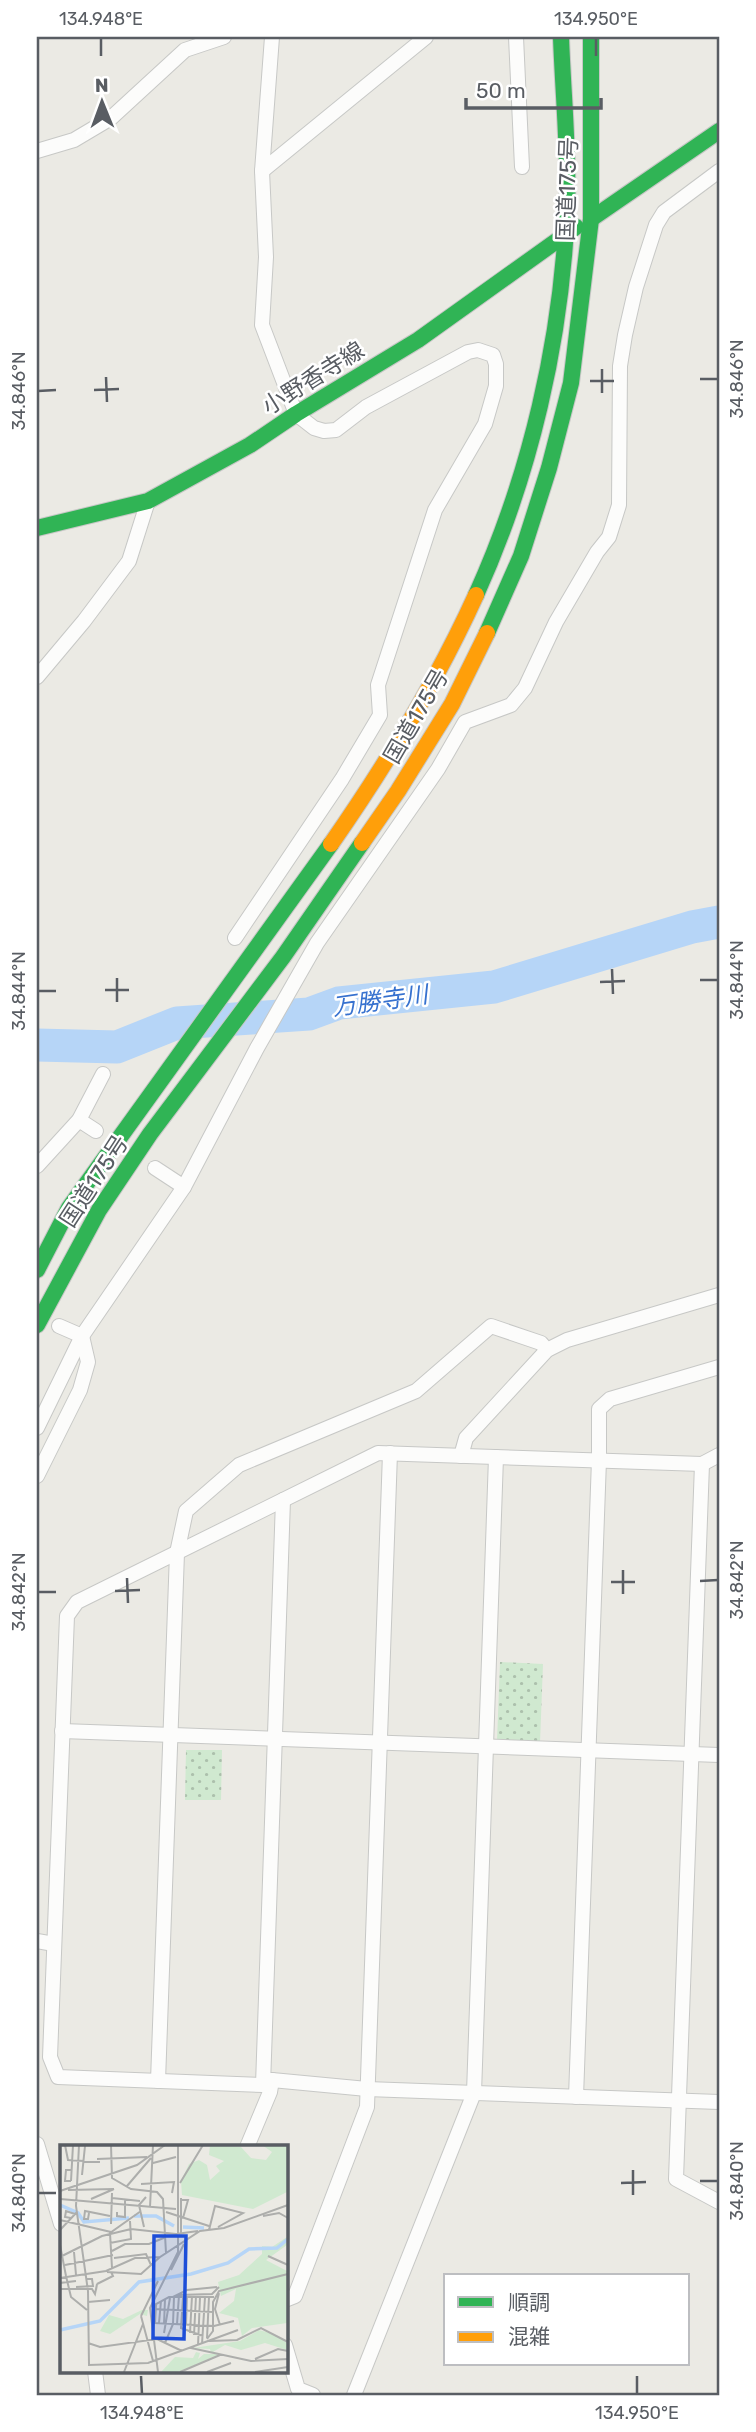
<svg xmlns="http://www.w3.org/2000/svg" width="756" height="2432" viewBox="0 0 756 2432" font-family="Rubik,'Noto Sans JP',sans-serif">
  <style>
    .park { fill: url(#park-dots) }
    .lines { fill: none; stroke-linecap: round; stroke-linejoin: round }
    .river { stroke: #b6d5f7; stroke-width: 33 }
    .street-casing { stroke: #c7c8c6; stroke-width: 16 }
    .fast-casing { stroke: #c7c7c6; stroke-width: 18 }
    .slow-casing { stroke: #c7c7c6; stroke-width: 18 }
    .street { stroke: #fcfcfb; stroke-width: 14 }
    .fast { stroke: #30b455; stroke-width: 16 }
    .slow { stroke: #ff9f0a; stroke-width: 16 }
    .ticks { fill: none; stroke: #595d63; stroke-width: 2.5 }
    .labels { text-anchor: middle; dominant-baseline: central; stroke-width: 5; stroke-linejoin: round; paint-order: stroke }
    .street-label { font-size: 23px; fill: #595d63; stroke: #fff }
    .water-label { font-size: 24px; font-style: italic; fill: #3671cf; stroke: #fff }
    .inset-river { fill: none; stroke: #b6d5f7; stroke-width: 3.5 }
    .inset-road { fill: none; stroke: #adaeac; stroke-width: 2 }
    .view { fill: #1d4ed8; fill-opacity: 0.15; stroke: #1d4ed8; stroke-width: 3.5 }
    .inset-edge { fill: none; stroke: #595d63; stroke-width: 3.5 }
    .neatline { fill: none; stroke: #595d63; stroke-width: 2.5 }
    .ticks-label { font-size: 18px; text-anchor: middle; fill: #595d63 }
  </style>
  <defs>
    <pattern id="park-dots" width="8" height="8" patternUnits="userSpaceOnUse" patternTransform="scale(1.75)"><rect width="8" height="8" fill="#d0e9d0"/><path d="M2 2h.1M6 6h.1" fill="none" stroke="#acc0ac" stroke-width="1.8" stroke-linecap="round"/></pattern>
  </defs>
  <rect width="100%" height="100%" fill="#ebeae4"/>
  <g class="park">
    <path d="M500,1662L543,1664L540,1743L497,1741Z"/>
    <path d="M186,1750H222L221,1800H185Z"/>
  </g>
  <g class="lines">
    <path class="river" d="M37,1045L117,1047L177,1023L309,1014L339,1003L494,987L692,927L719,922"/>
    <g class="street-casing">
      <g id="street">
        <path d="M516,37L522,167"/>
        <path d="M37,151L74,140L111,118L185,50L224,37"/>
        <path d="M262,171L426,37"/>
        <path d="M37,677L84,621L129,561L148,501"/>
        <path d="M235,938L342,779L380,715L378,685L435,510L485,424L496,386V364L493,355L478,350L468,352L366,407L336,430L324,431L314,428L296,414L262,325L266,257L262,171L272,37"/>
        <path d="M79,1120L96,1131"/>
        <path d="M37,1166L79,1120L103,1074"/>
        <path d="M155,1168L184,1187"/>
        <path d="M59,1326L82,1336"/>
        <path d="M37,1428L82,1336L184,1187L257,1048L317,943L438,769L465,722L511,705L525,688L556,622L597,552L609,537L619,505L620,366L625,335L636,287L656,225L664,212L719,171"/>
        <path d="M719,1455L702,1464L378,1453L77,1602L67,1616L50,2057L58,2077L263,2085L272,2080L367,2089L719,2102"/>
        <path d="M461,1456L466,1438L547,1350L567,1340L719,1295"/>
        <path d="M702,1464L676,2179L719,2202"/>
        <path d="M37,1476L80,1390L88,1362L82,1336"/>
        <path d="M62,1731L719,1755"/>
        <path d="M37,1941L54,1944"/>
        <path d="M158,2081L177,1553L186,1511L239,1465L416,1391L491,1326L541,1343L547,1350"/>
        <path d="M263,2085L283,1500"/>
        <path d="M576,2097L599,1460V1409L610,1399L719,1367"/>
        <path d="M37,2144L61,2224"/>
        <path d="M247,2147L270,2092L272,2080"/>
        <path d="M285,2300L295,2296L367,2107L390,1453"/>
        <path d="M285,2345L298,2389L313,2395"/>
        <path d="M95,2371L98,2395"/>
        <path d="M354,2395L474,2093L496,1457"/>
      </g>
    </g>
    <g class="fast-casing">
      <g id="fast">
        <path d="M591,219L719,131"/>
        <path d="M37,528L148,501L250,445L296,414L418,340L576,227"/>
        <path d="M476,595C530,476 562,339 567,208C569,151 563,94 561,37"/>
        <path d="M487,633L521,556L549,468L571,383L591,219V37"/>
        <path d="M37,1270L69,1208L331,844"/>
        <path d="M37,1325L99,1210L150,1134L283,957L362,843"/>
      </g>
    </g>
    <g class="slow-casing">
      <g id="slow">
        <path d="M362,843L398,791L452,704L487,633"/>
        <path d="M331,844C386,765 436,683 476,595"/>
      </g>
    </g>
    <use href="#street" class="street"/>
    <use href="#fast" class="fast"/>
    <use href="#slow" class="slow"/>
  </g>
  <path class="ticks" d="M101,38V56M596,38V56M602,369V393M106,377L107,402M700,379H718M590,381H614M94,390L119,389M38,391L56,390M612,969L613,994M117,978V1002M700,980H718M600,982L625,981M105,990H129M38,991H56M623,1570V1594M127,1578L128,1603M700,1581L718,1580M611,1582H635M115,1591L140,1590M38,1592H56M633,2170V2195M700,2181H718M621,2183L646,2182M38,2193H56M141,2376L142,2394M637,2376V2394"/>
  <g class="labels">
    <g class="street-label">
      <text transform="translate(567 189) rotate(-88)">国道175号</text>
      <text transform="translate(313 378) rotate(-32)">小野香寺線</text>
      <text transform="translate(416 716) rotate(-60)">国道175号</text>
      <text transform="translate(94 1181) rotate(-57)">国道175号</text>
    </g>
    <g class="water-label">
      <text transform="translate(380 1001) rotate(-8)">万勝寺川</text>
    </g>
  </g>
  <g transform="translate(60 2145)">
    <rect width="228" height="228" fill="#ebeae4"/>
    <path d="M150,0L181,2L191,13L206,15L212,7L202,0H227V47L193,64L122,50L121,36L129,19L139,15L147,20L150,35L160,26L156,21L164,16L149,10ZM227,92V100L206,115L227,126V178L192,183L182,191L178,173L159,168L174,156L176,144L161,151L158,137L179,130L202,109V101L212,102ZM82,165H88L87,171L80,169L50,189L40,186L49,170L63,174ZM199,185L214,189L227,198V205L205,198L181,205L165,200L151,208L150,204L133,203L180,196ZM136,207L140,208L138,214L144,209H160L118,227H101L115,212L133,213Z" fill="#d0e9d0"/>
    <path class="inset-river" d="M0,60L18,68L24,77L69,73M74,71H96L114,81M123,82L144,83M0,185L40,176L79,137L131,129L168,118L189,104L217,103L228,94"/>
    <path class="inset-road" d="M5,0L8,15L40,17M19,0L16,61L28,146L29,220L88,218L178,185M51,0L52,33L71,44L97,47L103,54L106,108M37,14L87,12M93,18L116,12M22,30L25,1M11,36L13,0M11,36H5L6,25H12M120,38L143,0M81,39L114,37L112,48M67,41L91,13M8,45L54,44M0,46L77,20L105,0M52,53L80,56M121,53V89M0,54L116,64M31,54L54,44M120,55H128L123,73M90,62L93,0M57,67V71L65,72V55M106,67L149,81M29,68L28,74H24L25,66L50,71M203,71L219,68L228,73M11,73L5,72L6,66L15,69M0,75L51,87M51,79L52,48M84,82L79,60L86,52M0,85L17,67M149,85L155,61L183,68L158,82M50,98L71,94L70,76M0,100L6,131M52,106L65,99H89L106,92M14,107L16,130M208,111L228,120M0,112L42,91L71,84L116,89L138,86M54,113L86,109L91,120M5,120L53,110M52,123L50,88L81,66M111,125L124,99M47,127L81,129L100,112M6,131L11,152L27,165M0,133L46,126L75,113L100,112L140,86L164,83L228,60M37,139L53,131L51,127M16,142L33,141L32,134H27M0,144H32L35,149L37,139L36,145M0,144V138L16,136M159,148L155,164L160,180M113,152L127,145L157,142M154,152H109L96,159L95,178L154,181L174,176M123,153L121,183L143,191M28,157L50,155M96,164L153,167M81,171L93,216M81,171L98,136M99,178L101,156M104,179L105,154M117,179L119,150L152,149L159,142M126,180L127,151M104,188L110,153M130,188L132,151M134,190L136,151M147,193L149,152M147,194L153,186V157L159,146L228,129M150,196L177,195L201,183L228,197M28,198L40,202L97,194L122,206M105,198L113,179L114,152M142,199L145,152M138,201L140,152M131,203L191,216L228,214M195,214L218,204L228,206M64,227L83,179M98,227L90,163L118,107V0M120,227L160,210M147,227L171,218M195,227L228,222"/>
    <path class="view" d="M94,91H126L124,194L93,193Z"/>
    <rect width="228" height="228" class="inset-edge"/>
  </g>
  <rect width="756" height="2432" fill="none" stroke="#ffffff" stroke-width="77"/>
  <rect x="444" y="2274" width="245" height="91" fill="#ffffff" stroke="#bdbec1" stroke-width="2"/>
  <rect x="458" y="2297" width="35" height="10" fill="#30b455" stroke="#bdbec1" stroke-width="2"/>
  <text x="508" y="2310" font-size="21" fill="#595d63">順調</text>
  <rect x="458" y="2332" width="35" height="10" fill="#ff9f0a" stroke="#bdbec1" stroke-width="2"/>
  <text x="508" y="2344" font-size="21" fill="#595d63">混雑</text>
  <g transform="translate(102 102) rotate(359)" stroke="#ffffff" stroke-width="5" paint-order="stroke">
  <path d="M0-5L12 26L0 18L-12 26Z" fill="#595d63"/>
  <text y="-10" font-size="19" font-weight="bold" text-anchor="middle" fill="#595d63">N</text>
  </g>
  <path d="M466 98v10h135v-10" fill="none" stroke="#595d63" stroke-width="3.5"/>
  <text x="476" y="98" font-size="21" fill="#595d63" stroke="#ffffff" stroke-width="5" paint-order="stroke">50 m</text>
  <rect x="38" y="38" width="680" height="2356" class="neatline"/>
  <g class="ticks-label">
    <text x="101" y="25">134.948°E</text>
    <text x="596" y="25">134.950°E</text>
    <text transform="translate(737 379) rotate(-90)" y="6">34.846°N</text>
    <text transform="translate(19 391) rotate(-90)" y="6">34.846°N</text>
    <text transform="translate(737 980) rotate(-90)" y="6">34.844°N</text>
    <text transform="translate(19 991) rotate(-90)" y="6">34.844°N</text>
    <text transform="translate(737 1580) rotate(-90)" y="6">34.842°N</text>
    <text transform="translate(19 1592) rotate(-90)" y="6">34.842°N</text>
    <text transform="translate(737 2181) rotate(-90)" y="6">34.840°N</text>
    <text transform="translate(19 2193) rotate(-90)" y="6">34.840°N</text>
    <text x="142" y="2419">134.948°E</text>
    <text x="637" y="2419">134.950°E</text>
  </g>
</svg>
